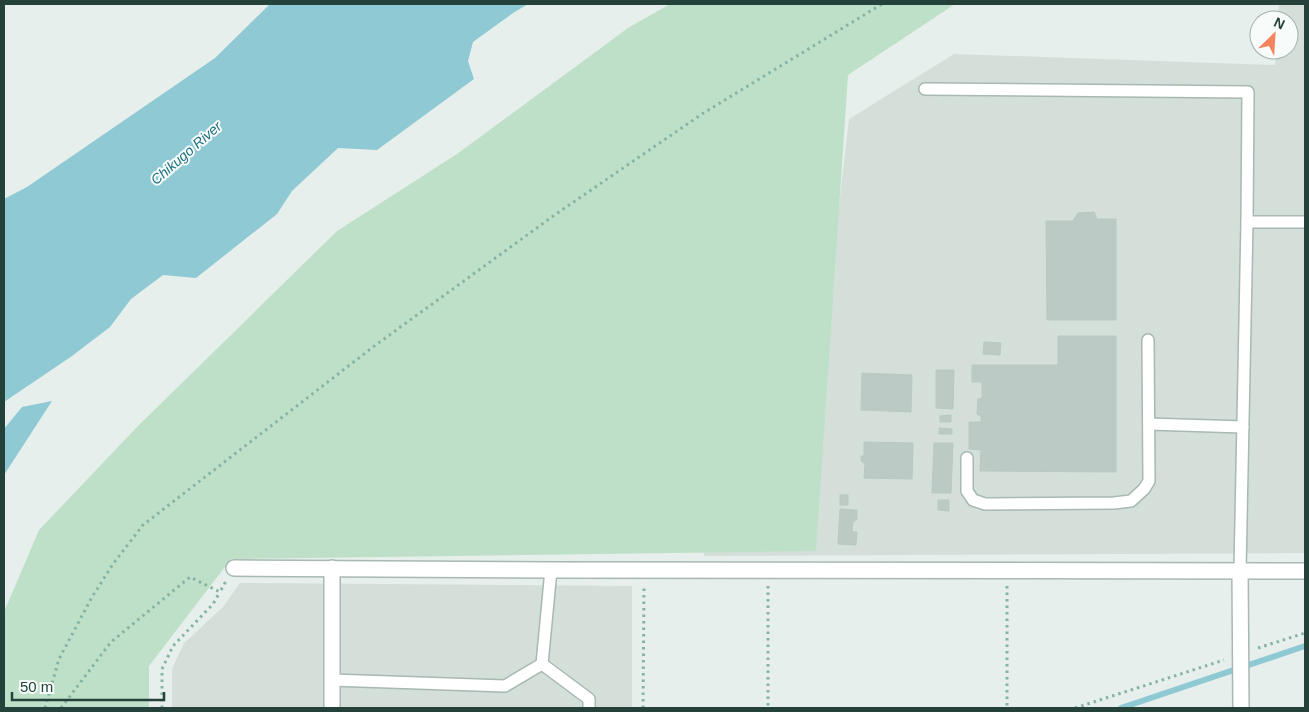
<svg xmlns="http://www.w3.org/2000/svg" width="1309" height="712" viewBox="0 0 1309 712" font-family="Arial,sans-serif">
  <style>
    .built { fill: #d4dfda }
    .green { fill: #bfe0c8 }
    .water { fill: #8ec9d4 }
    .lines { fill: none; stroke-linecap: round; stroke-linejoin: round }
    .stream { stroke: #8ec9d4; stroke-width: 6 }
    .building { fill: #bbcac4; stroke: #b8c9c2 }
    .service-casing { stroke: #a8b8b2; stroke-width: 14 }
    .minor-casing { stroke: #a8b8b2; stroke-width: 18 }
    .tertiary-casing { stroke: #a8b8b2; stroke-width: 18 }
    .path { stroke: #86b3a5; stroke-width: 3; stroke-dasharray: 2.5 4; stroke-linecap: butt }
    .service { stroke: #fff; stroke-width: 11 }
    .minor { stroke: #fff; stroke-width: 15 }
    .tertiary { stroke: #fff; stroke-width: 15 }
    .labels { text-anchor: middle; dominant-baseline: central; stroke-width: 4; stroke-linejoin: round; paint-order: stroke }
    .water-label { font-size: 14px; font-style: italic; fill: #1c6f80; stroke: #f7fbf9 }
  </style>
  <rect width="100%" height="100%" fill="#e6efeb"/>
  <g class="built">
    <path d="M1279,4H1305V553L704,556L715,313L826,317L849,119L954,54L1275,65L1277,50H1289V20H1278Z"/>
    <path d="M240,583L632,586V708H172V669L184,643L223,607Z"/>
  </g>
  <path class="green" d="M670,4H955L848,75L816,551L231,559L149,666V708H4V612L39,530L137,427L337,231L457,154L628,28Z"/>
  <g class="water">
    <path d="M270,4H528L513,13L473,42L468,61L474,79L377,150L338,148L292,191L277,214L196,278L163,275L131,299L110,327L72,356L4,402V199L27,187L215,58Z"/>
    <path d="M52,401L4,475V429L22,407Z"/>
  </g>
  <g class="lines">
    <path class="stream" d="M1121,708L1305,646"/>
  </g>
  <g class="building">
    <path d="M1094,212L1097,219H1116V320H1047L1046,221H1073L1078,213Z"/>
    <path d="M1058,336H1116V472L980,471L981,450L969,449V422H981V416L977,414L978,399L982,398V382H972V365H1058Z"/>
    <path d="M984,342L1001,343L1000,355L983,354Z"/>
    <path d="M936,370H954L953,409L936,408Z"/>
    <path d="M862,373L912,375L911,412L861,410Z"/>
    <path d="M951,415V422H940V416Z"/>
    <path d="M939,428L952,429V434H939Z"/>
    <path d="M864,442L913,443L912,479L864,478L865,464L861,461V456H864Z"/>
    <path d="M934,443H953L951,493H932Z"/>
    <rect x="840" y="495" width="8" height="10"/>
    <path d="M938,500H949V511L938,510Z"/>
    <path d="M840,509L857,510V519L853,522L852,532H857L856,545L838,544Z"/>
  </g>
  <g class="lines">
    <g class="service-casing">
      <g id="service">
        <path d="M925,89L1248,92L1247,222L1240,570"/>
        <path d="M1247,222H1305"/>
        <path d="M1149,424L1243,427"/>
        <path d="M967,458V491L973,500L985,504L1114,503L1131,501L1144,489L1149,481L1148,340"/>
        <path d="M551,570L542,664L589,699V708"/>
        <path d="M332,680L505,686L542,664"/>
      </g>
    </g>
    <g class="minor-casing">
      <g id="minor">
        <path d="M234,568L551,570L1305,571"/>
        <path d="M332,708V568"/>
      </g>
    </g>
    <g class="tertiary-casing">
      <path id="tertiary" d="M1240,570L1241,708"/>
    </g>
    <g class="path">
      <path d="M768,586V708"/>
      <path d="M1007,586V708"/>
      <path d="M1258,648L1305,633"/>
      <path d="M45,708L59,659L92,597L113,564L143,525L373,347L556,214L702,114L882,4"/>
      <path d="M61,708L111,642L190,577L220,592L226,581"/>
      <path d="M162,708V669L173,646L213,604L220,592"/>
      <path d="M643,708L644,586"/>
      <path d="M1075,708L1224,660"/>
    </g>
    <use href="#service" class="service"/>
    <use href="#minor" class="minor"/>
    <use href="#tertiary" class="tertiary"/>
  </g>
  <g class="labels">
    <g class="water-label">
      <text transform="translate(186 153) rotate(-41)">Chikugo River</text>
    </g>
  </g>
  <rect width="1309" height="712" fill="none" stroke="#24423a" stroke-width="10"/>
  <g transform="translate(1274 35) rotate(25)"><circle r="24" fill="#f7fbf9" stroke="#a3b1ad"/>
  <path d="M0-4L9 19L0 12L-9 19Z" fill="#f4845f"/>
  <text y="-8" font-size="14" font-weight="bold" text-anchor="middle" fill="#24423a">N</text>
  </g>
  <path d="M12 692v8h152v-8" fill="none" stroke="#24423a" stroke-width="2.5"/>
  <text x="20" y="692" font-size="15" fill="#24423a" stroke="#f7fbf9" stroke-width="4" paint-order="stroke">50 m</text>
</svg>
